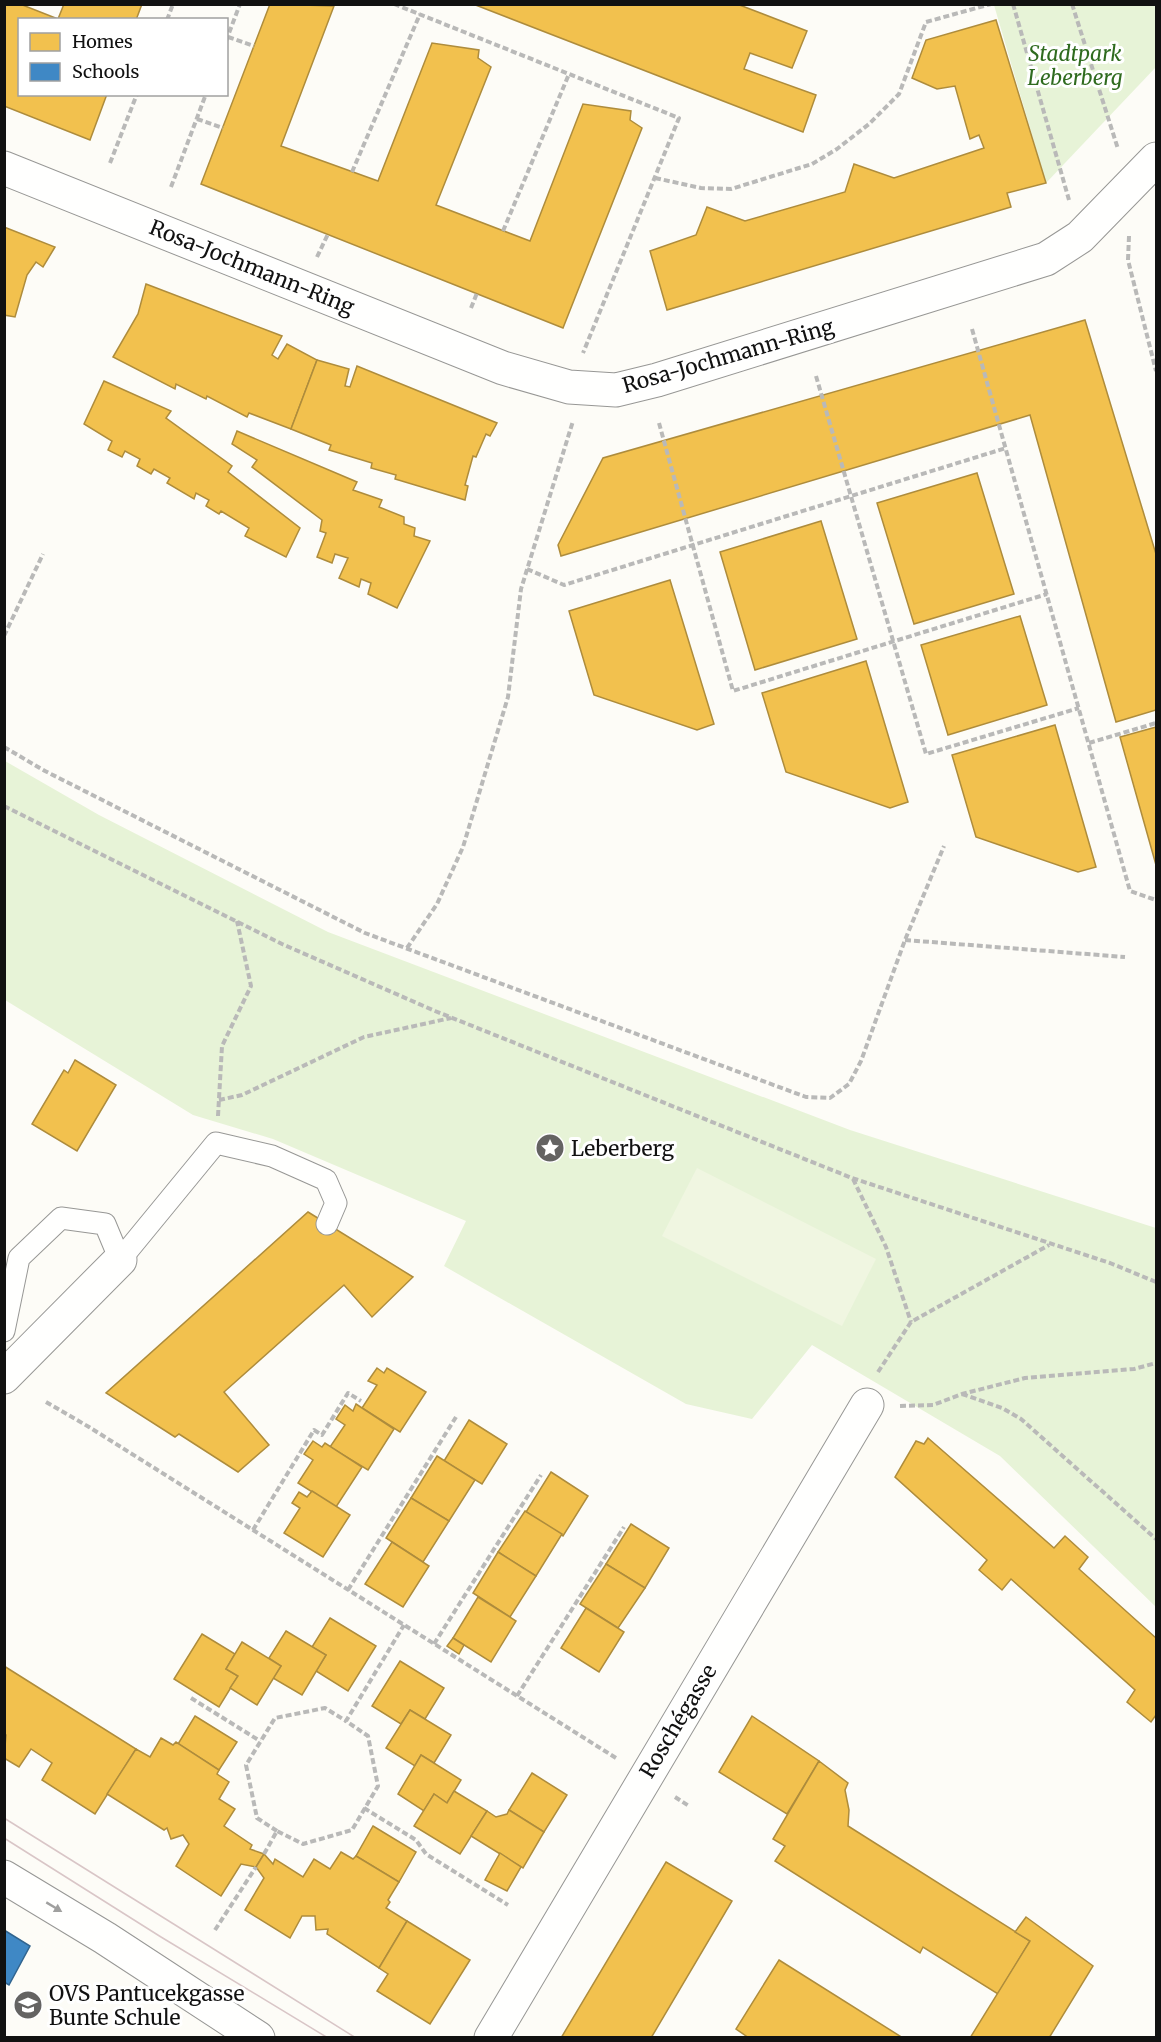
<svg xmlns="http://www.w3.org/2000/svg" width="1161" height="2042" viewBox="0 0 1161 2042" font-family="Merriweather,serif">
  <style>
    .green { fill: #e7f3d7 }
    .pitch { fill: #f0f6e1 }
    .homes { fill: #f2c14e; stroke: #ae8c3c; stroke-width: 1.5 }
    .schools { fill: #3f88c5; stroke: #31648f; stroke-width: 1.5 }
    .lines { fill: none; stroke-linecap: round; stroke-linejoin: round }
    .service-casing { stroke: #979795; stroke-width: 23 }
    .minor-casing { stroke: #979795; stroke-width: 35 }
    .path { stroke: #b9b9b8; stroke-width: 4; stroke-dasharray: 6 3; stroke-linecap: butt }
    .service { stroke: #fffffe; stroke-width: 21 }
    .minor { stroke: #fffffe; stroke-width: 33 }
    .tram { stroke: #d9c6c7; stroke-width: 1.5 }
    .oneway { fill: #a0a09f }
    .labels { text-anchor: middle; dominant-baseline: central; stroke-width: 6; stroke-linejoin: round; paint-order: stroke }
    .park-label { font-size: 21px; font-style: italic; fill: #2f6b1f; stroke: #fff }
    .street-label { font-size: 21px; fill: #111; stroke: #fff }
    .poi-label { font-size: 21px; fill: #111; stroke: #fff; text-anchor: start }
  </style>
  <rect width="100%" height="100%" fill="#fdfcf7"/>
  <g class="green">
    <path d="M994,5H1156V67L1046,183Z"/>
    <path d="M5,761L99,815L328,932L850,1130L1156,1228V1607L1000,1456L812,1345L752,1419L686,1404L444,1266L466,1221L273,1139L193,1115L5,1000Z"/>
  </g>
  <path class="pitch" d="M697,1168L876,1259L842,1326L662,1236Z"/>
  <g class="homes">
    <path d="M4,4H20L58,19L64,4H142L136,20H20V94H107L90,140L4,106Z"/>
    <path d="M270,4L334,6L281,146L378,181L432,43L479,50L478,58L491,67L436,205L530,241L583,104L631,111L630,120L642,128L563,328L201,184Z"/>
    <path d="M473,4H737L807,31L792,68L750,53L744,69L816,95L803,132Z"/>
    <path d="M996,20L1046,183L1007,193L1011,207L667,310L650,251L696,235L707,207L745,221L845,192L854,164L894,178L984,148L979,135L970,139L955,86L937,89L912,78L926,40Z"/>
    <path d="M4,227L55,247L43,267L36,262L27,275L15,317L4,315Z"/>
    <path d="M146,284L282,336L272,355L278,359L287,344L317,360L291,429L249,413L247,417L207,396L206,399L176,384L175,389L113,357L138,314Z"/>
    <path d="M1085,320L1156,554V710L1116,722L1030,415L561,556L558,545L603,458Z"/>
    <path d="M317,360L349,369L345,386L350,387L357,366L497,423L490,436L486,434L476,457L473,456L465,485L468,486L465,500L395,479L396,475L371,468L372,463L329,450L331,445L291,429Z"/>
    <path d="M104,381L171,411L166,418L232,466L228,472L300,528L286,557L245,536L249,528L221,511L219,514L206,506L209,500L196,493L194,499L167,483L170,478L154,469L151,474L137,466L140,459L125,451L122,457L108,450L112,441L84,424Z"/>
    <path d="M237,431L357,482L353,490L382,500L379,507L404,517V524L415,528L414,536L430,541L397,608L368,594L371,583L361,579L359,587L339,578L348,558L335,554L332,563L317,557L326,533L320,531L322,520L252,467L257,460L232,444Z"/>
    <path d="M977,473L1014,594L914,624L877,503Z"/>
    <path d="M821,521L857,639L755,670L720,552Z"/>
    <path d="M670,580L714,724L697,730L594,695L569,611Z"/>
    <path d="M1020,616L1047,705L948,735L921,645Z"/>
    <path d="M866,661L908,802L890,808L786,772L762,693Z"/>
    <path d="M1055,725L1096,867L1078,872L976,837L952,755Z"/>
    <path d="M1156,727V865L1120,737Z"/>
    <path d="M75,1060L116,1085L77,1151L32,1124L64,1070L68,1073Z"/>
    <path d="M308,1212L413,1277L372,1317L344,1285L224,1392L269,1445L238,1472L179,1434L175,1437L106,1393Z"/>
    <path d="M377,1368L384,1373L387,1368L426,1392L400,1432L362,1408L377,1385L368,1381Z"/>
    <path d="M356,1404L394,1429L368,1470L330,1447L345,1425L336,1419L345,1405L353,1411Z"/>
    <path d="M469,1420L507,1444L482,1484L444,1461Z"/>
    <path d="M928,1438L1054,1548L1065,1536L1088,1557L1079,1569L1156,1638V1715L1151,1722L1127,1702L1135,1690L1011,1579L1002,1590L979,1570L987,1560L895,1477L916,1441L924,1444Z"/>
    <path d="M313,1441L322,1447L325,1443L362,1467L336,1507L298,1483L313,1460L304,1454Z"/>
    <path d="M437,1456L475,1480L449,1521L411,1498Z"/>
    <path d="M551,1472L588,1496L563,1536L526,1512Z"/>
    <path d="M312,1491L350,1515L323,1557L284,1533L300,1508L292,1503L299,1492L307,1497Z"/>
    <path d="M411,1498L449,1521L423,1562L386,1538Z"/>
    <path d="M525,1511L562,1534L536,1576L498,1552Z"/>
    <path d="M631,1524L669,1548L645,1588L606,1564Z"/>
    <path d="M392,1542L429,1566L403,1607L365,1584Z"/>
    <path d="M498,1552L536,1576L510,1617L473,1593Z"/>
    <path d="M606,1564L645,1588L618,1628L580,1604Z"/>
    <path d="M478,1597L516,1621L491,1662L453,1638Z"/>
    <path d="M586,1608L624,1632L599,1672L561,1648Z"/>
    <path d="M330,1618L376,1646L348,1691L316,1671L326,1655L312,1647Z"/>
    <path d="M286,1631L326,1655L302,1695L273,1678L281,1666L269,1658Z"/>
    <path d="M202,1634L235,1654L226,1669L238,1676L219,1707L174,1679Z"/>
    <path d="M453,1638L464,1645L459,1654L447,1646Z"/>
    <path d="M242,1642L281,1666L257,1705L230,1688L238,1676L226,1669Z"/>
    <path d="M400,1661L444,1688L425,1719L410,1710L401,1724L372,1706Z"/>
    <path d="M4,1666L136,1749L95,1814L42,1780L52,1763L31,1749L19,1767L4,1758L6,1735L4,1734Z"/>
    <path d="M410,1710L451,1735L434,1763L421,1755L415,1766L386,1748Z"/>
    <path d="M195,1716L237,1742L219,1770L178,1744Z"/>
    <path d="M752,1716L819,1761L787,1814L719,1772Z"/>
    <path d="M161,1738L173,1745L176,1742L219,1770L217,1774L229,1782L219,1799L235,1809L224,1826L252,1845L250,1849L264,1854L256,1867L241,1864L221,1896L176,1866L189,1844L183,1835L171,1839L167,1828L164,1830L107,1794L136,1749L150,1757Z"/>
    <path d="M421,1755L461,1780L447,1803L434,1794L424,1811L398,1794Z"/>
    <path d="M819,1761L848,1783L845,1790L849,1810L848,1826L1030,1941L998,1994L923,1947L920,1953L775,1861L785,1846L773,1839Z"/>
    <path d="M532,1773L567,1795L544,1832L509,1810Z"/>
    <path d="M454,1791L487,1811L460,1854L414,1826L434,1794L447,1803Z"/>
    <path d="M509,1810L544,1832L523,1868L471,1836L487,1811L496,1817L507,1814Z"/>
    <path d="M373,1826L416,1852L399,1882L356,1856Z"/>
    <path d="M341,1852L353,1859L356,1856L399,1882L388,1900L390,1902L386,1908L407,1921L379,1968L327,1934L328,1929L316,1930L315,1916H302L290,1938L245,1910L264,1878L256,1867L264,1854L273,1864L275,1859L303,1877L314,1859L330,1869Z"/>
    <path d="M500,1853L521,1867L507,1891L485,1880Z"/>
    <path d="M666,1862L732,1901L651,2038H561Z"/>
    <path d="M1026,1917L1093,1966L1049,2038H970L1030,1941L1015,1932Z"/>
    <path d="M407,1921L470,1960L430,2024L377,1991L388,1974L379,1968Z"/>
    <path d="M779,1960L903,2038H749L736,2029Z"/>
  </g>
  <path class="schools" d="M4,1930L30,1946L9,1985L4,1982Z"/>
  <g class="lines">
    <g class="service-casing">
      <path id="service" d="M4,1331L19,1258L61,1218L105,1224L120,1260L216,1143L272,1156L326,1180L336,1203L327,1224"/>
    </g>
    <g class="minor-casing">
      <g id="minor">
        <path d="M4,168L503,368L569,387L616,390L657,380L1046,259L1080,237L1156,159"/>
        <path d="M4,1377L120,1260"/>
        <path d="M4,1877L105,1938L258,2038"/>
        <path d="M491,2038L867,1405"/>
      </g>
    </g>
    <g class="path">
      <path d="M394,4L679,118L583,353"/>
      <path d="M1013,4L1069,200"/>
      <path d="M1072,4L1118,149"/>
      <path d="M167,20L173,4"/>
      <path d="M228,37L254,46"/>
      <path d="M226,41L240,4"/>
      <path d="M197,119L223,128"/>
      <path d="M110,163L137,94"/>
      <path d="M352,172L420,14"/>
      <path d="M655,178L701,188L731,189L812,164L837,149L869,124L899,94L926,22L991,4"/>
      <path d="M171,187L206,94"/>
      <path d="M503,231L569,74"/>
      <path d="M1129,236L1128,260L1156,371"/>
      <path d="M317,257L328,234"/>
      <path d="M471,308L477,293"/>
      <path d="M972,329L1130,891L1156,900"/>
      <path d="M816,376L926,754L1079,708"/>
      <path d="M659,423L733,691L1047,594"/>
      <path d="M527,569L564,585L1006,448"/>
      <path d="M4,636L43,554"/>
      <path d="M1089,743L1156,723"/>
      <path d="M4,747L45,771L365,933L806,1097L830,1098L849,1084L861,1061L905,940L944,846"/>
      <path d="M4,806L282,944L435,1011L852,1178L1110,1263L1156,1282"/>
      <path d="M905,940L1125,957"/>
      <path d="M407,948L437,904L463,847L508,697L521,589L573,421"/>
      <path d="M219,1100L242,1095L364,1037L451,1018"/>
      <path d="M218,1116L222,1046L251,986L237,921"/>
      <path d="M853,1179L886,1247L911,1322"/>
      <path d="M878,1372L911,1322L1049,1245"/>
      <path d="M962,1394L1002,1408L1021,1419L1156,1539"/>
      <path d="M46,1402L89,1427L616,1758"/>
      <path d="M900,1406L933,1405L962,1394L1025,1378L1134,1369L1156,1363"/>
      <path d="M253,1530L314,1430L322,1435L348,1393L361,1401"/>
      <path d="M348,1590L456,1417"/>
      <path d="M434,1644L541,1475"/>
      <path d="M517,1696L624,1527"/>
      <path d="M191,1698L260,1741"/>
      <path d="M675,1797L689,1806"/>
      <path d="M364,1808L416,1840L426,1854L508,1905"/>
      <path d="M277,1831L257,1818L246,1765L275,1718L325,1708L346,1721"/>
      <path d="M264,1854L277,1831L303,1844L352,1830L378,1786L368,1736L346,1721L404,1625"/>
      <path d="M215,1930L256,1867"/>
    </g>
    <use href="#service" class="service"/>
    <use href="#minor" class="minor"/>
    <g class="tram">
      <path d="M4,1818L356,2038"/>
      <path d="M4,1838L161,1937L328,2038"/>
    </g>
  </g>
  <defs><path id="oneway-solid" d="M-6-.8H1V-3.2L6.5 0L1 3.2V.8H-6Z" transform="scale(1.5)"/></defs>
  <use class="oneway" href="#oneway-solid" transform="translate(54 1907) rotate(31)"/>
  <defs>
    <g id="sight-disc" transform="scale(1.5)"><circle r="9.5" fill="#646362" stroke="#fff"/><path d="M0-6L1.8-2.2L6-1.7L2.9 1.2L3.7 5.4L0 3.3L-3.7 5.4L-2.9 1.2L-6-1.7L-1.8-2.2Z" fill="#fff"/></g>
    <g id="school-disc" transform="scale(1.5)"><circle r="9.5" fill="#646362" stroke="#fff"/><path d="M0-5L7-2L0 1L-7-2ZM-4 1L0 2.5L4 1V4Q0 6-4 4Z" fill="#fff"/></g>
  </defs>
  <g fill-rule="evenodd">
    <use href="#sight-disc" x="550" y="1148"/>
    <use href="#school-disc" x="28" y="2005"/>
  </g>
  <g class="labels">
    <g class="park-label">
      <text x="1075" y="53">Stadtpark<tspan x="1075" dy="24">Leberberg</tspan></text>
    </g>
    <g class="street-label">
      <text transform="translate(252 267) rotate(22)">Rosa-Jochmann-Ring</text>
      <text transform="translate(728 356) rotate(-16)">Rosa-Jochmann-Ring</text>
      <text transform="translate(678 1721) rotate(-59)">Roschégasse</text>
    </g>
    <g class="poi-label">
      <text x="571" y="1148">Leberberg</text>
      <text x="49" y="1993">OVS Pantucekgasse<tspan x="49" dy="24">Bunte Schule</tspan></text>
    </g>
  </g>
  <rect width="1161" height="2042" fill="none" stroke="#111111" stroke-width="12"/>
  <rect x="18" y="18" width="210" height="78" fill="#ffffff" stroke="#a0a0a0" stroke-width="1.5"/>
  <rect x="30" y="33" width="30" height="18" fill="#f2c14e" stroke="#a0a0a0" stroke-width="1.5"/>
  <text x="72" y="48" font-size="18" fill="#111111">Homes</text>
  <rect x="30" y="63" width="30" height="18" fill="#3f88c5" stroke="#a0a0a0" stroke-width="1.5"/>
  <text x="72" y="78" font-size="18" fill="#111111">Schools</text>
</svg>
